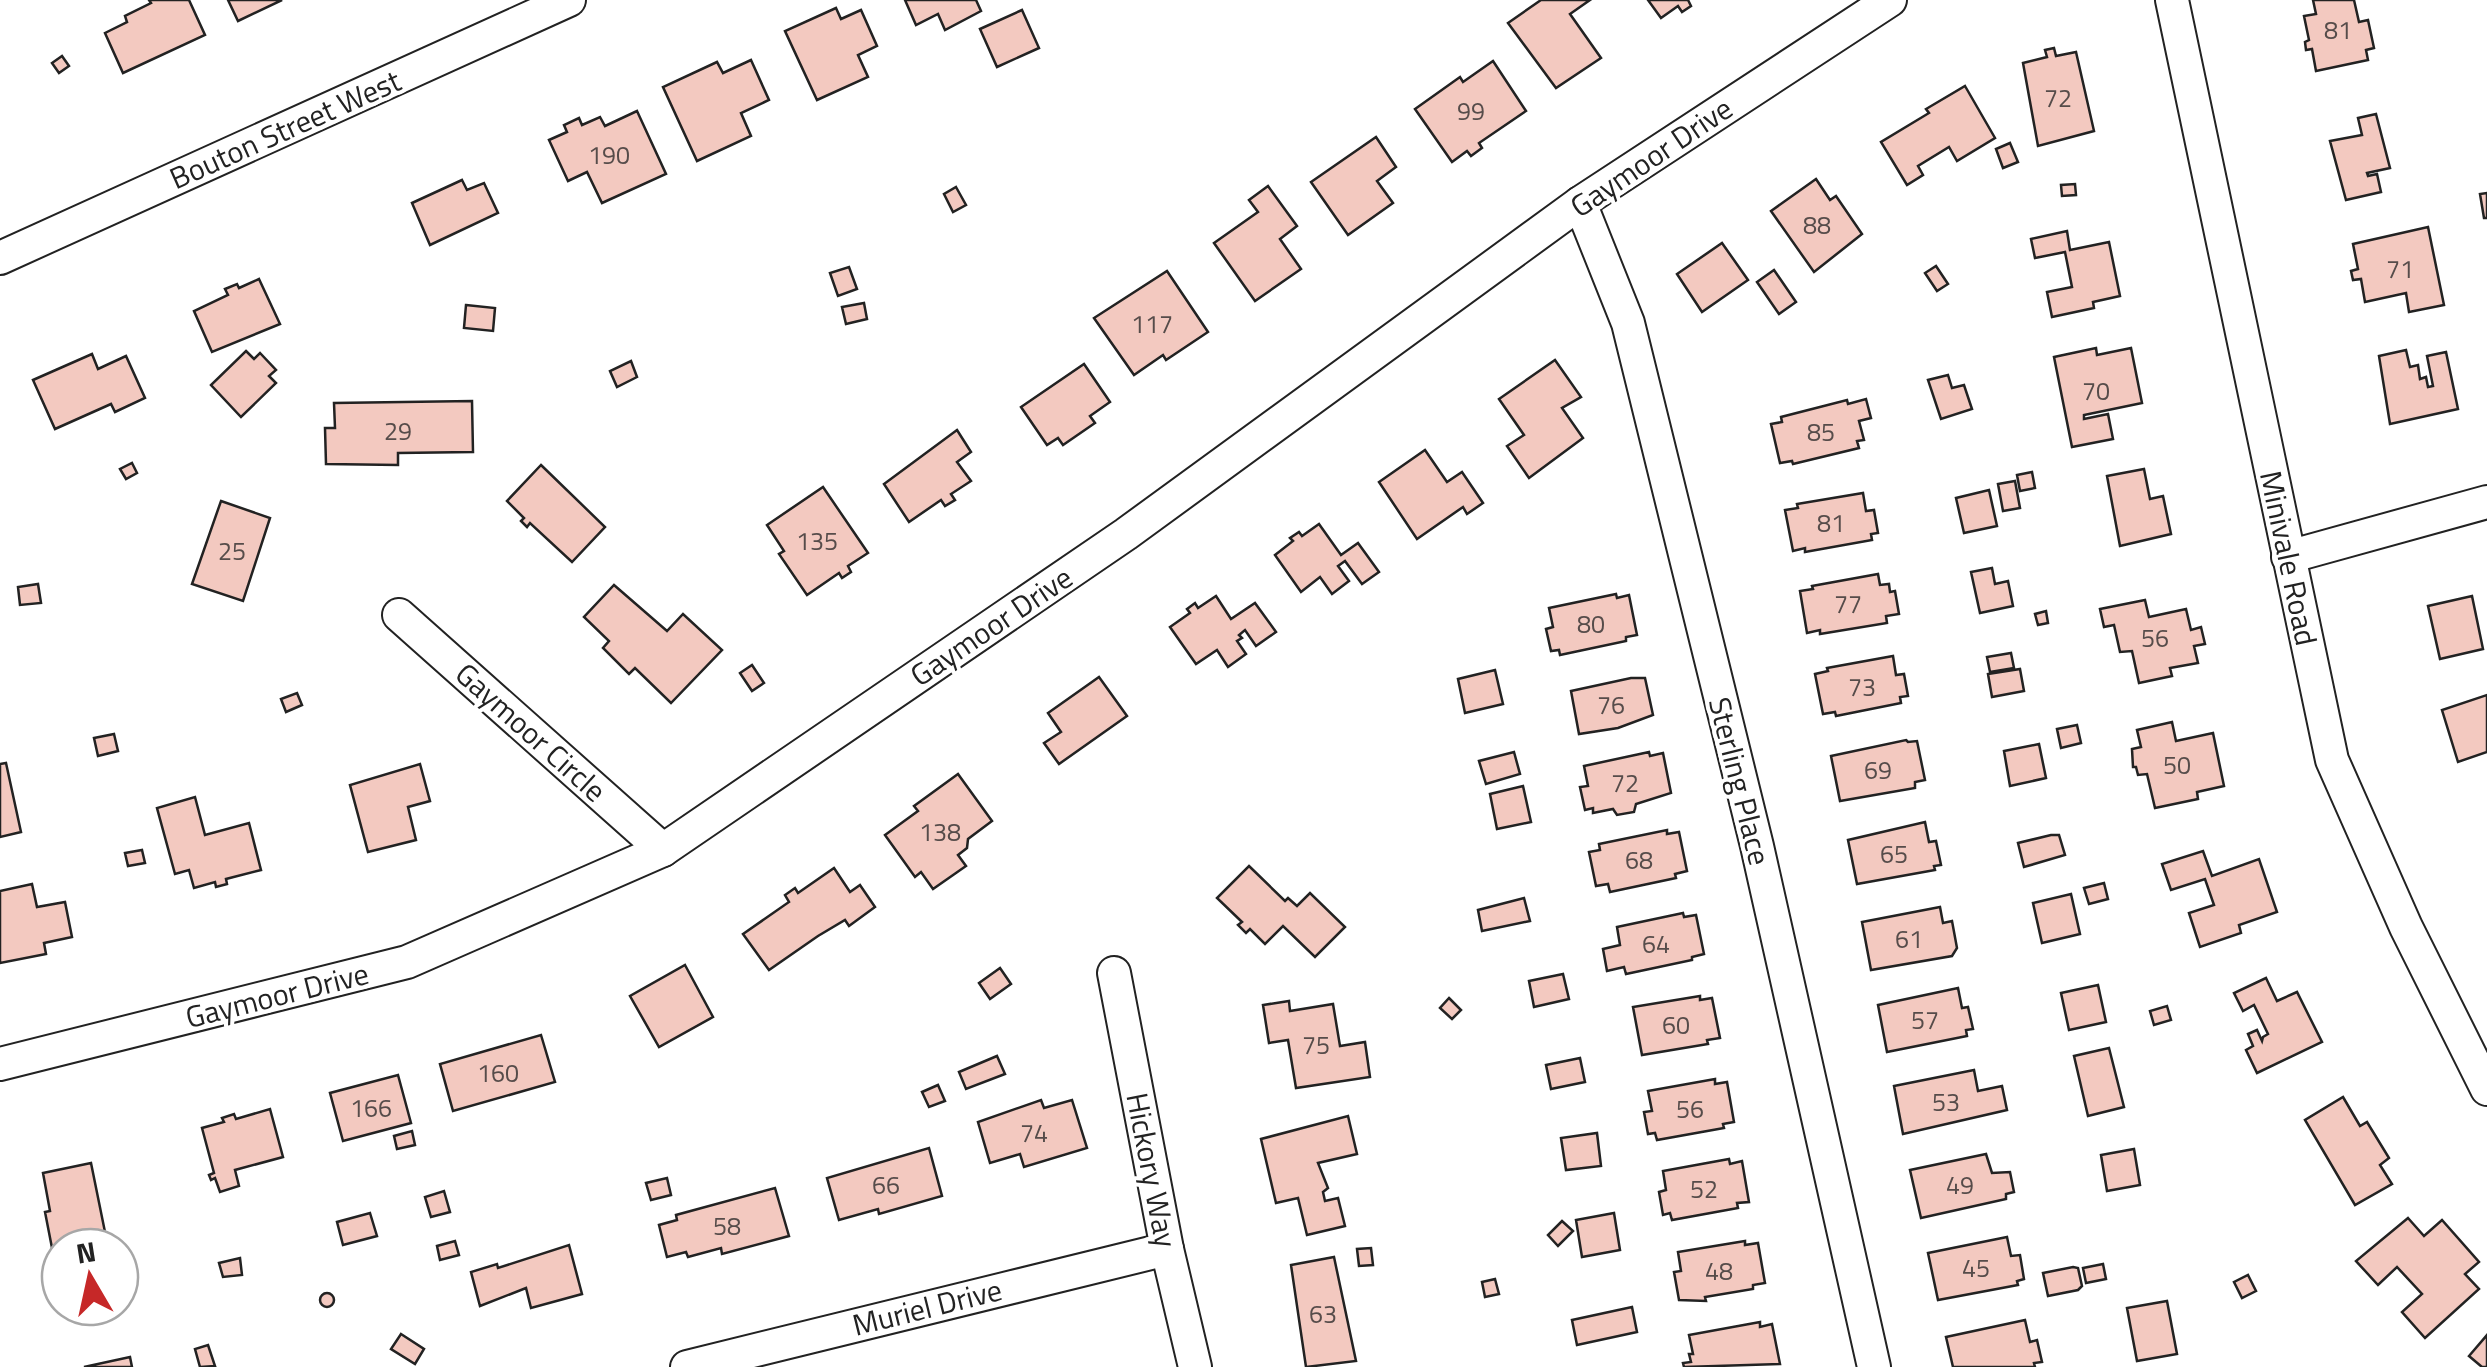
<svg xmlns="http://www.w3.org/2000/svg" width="2487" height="1367" viewBox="0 0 2487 1367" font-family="'Titillium Web',sans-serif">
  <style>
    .building { fill: #f3c9c0; stroke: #222; stroke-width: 2.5 }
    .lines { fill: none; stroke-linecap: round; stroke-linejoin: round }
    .street-casing { stroke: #222; stroke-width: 36 }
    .street { stroke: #fff; stroke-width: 32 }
    .labels { text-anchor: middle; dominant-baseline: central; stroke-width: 8; stroke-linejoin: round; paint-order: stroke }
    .number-label { font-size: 25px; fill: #564c4a }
    .street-label { font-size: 30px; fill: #222; stroke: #fff }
  </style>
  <rect width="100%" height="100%" fill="#fff"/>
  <g class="building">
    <path d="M149,0H189L205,35L123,73L105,33L127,22L125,16L151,3Z"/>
    <path d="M228,0H282L238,21Z"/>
    <path d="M905,0H976L981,11L945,30L938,14L916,25Z"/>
    <path d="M1541,0H1590L1570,14L1601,58L1556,88L1508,23Z"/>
    <path d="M1648,0H1688L1691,6L1682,12L1678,6L1661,18Z"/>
    <path d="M2313,0H2354L2359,22L2368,20L2374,48L2366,50L2368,60L2316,71L2312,49L2306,50L2305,42L2309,40L2304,16L2316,14Z"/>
    <path d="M836,8L841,19L861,10L877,46L858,55L868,77L817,100L785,31Z"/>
    <path d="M1022,10L1039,48L997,67L980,29Z"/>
    <path d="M2054,48L2056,56L2076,52L2094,131L2038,146L2023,63L2047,57L2045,50Z"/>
    <path d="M62,56L69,66L59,73L52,63Z"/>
    <path d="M751,60L769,100L741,113L751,136L697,161L663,87L717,62L723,73Z"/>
    <path d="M1493,61L1526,111L1479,143L1482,148L1471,156L1467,151L1452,162L1415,109L1460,77L1463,82Z"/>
    <path d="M1965,86L1995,138L1957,161L1949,147L1918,166L1923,175L1907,185L1881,142L1929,113L1926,109Z"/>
    <path d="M637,111L666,174L602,203L587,172L568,181L549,140L567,132L564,125L579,118L582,125L600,117L605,126Z"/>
    <path d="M2376,114L2390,168L2367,173L2368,176L2377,174L2381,192L2346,200L2330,141L2362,135L2358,118Z"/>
    <path d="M1376,137L1396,167L1377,181L1393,203L1348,235L1311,182Z"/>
    <path d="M2010,143L2018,162L2003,168L1996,149Z"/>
    <path d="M1816,179L1830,200L1836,196L1862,234L1814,272L1771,211Z"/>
    <path d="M462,180L467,190L484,183L498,213L430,245L412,203Z"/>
    <path d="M2075,184L2076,195L2062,196L2061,185Z"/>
    <path d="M1268,186L1297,226L1280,239L1301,269L1255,301L1214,243L1258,212L1249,200Z"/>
    <path d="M956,187L966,205L953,212L944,194Z"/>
    <path d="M2487,193V218H2484L2480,194Z"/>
    <path d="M2428,227L2444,305L2409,312L2406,293L2365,302L2361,279L2353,280L2351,271L2358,269L2353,244Z"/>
    <path d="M2067,231L2070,250L2109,242L2120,296L2093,302L2094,308L2052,317L2047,292L2072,287L2065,252L2035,258L2031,239Z"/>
    <path d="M1722,243L1748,280L1702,312L1677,274Z"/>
    <path d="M1936,266L1948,284L1937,291L1925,273Z"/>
    <path d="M849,267L857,289L838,296L830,273Z"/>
    <path d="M1774,270L1796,302L1779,314L1757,282Z"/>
    <path d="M1167,271L1208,332L1166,360L1163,355L1134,375L1094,318Z"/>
    <path d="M259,279L280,324L212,352L194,311L228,295L225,289L237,284L239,288Z"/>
    <path d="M864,303L867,319L846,324L842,307Z"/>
    <path d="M466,305L495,308L493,331L464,328Z"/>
    <path d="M2096,348L2097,355L2131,348L2142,403L2084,415V419L2108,414L2113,439L2072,447L2054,357Z"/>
    <path d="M2406,350L2410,367L2418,365L2420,379L2426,377L2428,387L2433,386L2427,356L2446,352L2458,409L2390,424L2379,356Z"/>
    <path d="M246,351L254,359L260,353L276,370L269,376L276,383L241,417L211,385Z"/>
    <path d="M92,354L98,369L126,356L145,398L115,412L111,404L55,429L33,380Z"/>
    <path d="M1555,360L1581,397L1562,408L1583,438L1529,478L1507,446L1524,435L1499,399Z"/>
    <path d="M631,361L637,377L617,387L610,371Z"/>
    <path d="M1084,364L1110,402L1090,416L1095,423L1063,445L1058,438L1047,445L1021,407Z"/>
    <path d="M1948,375L1952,388L1964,385L1972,409L1941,419L1928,380Z"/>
    <path d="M1866,399L1871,418L1859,421L1864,440L1857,441L1859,448L1793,464L1792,461L1780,463L1771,424L1782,422L1781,417L1847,400L1848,404Z"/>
    <path d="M472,401L473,452L398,453V465L326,464L325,428H335L334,403Z"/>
    <path d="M957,430L971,452L957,462L971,481L951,494L955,500L945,506L941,500L909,522L884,484Z"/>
    <path d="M1425,450L1447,482L1462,472L1483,503L1467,514L1463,507L1417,539L1379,482Z"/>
    <path d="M132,463L137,473L126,479L120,469Z"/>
    <path d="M541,465L605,527L572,562L530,523L527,527L521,521L524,518L507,501Z"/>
    <path d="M2144,469L2150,499L2163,496L2171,534L2120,546L2107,476Z"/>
    <path d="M2032,472L2035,488L2020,491L2017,475Z"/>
    <path d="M2015,481L2020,508L2003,511L1998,484Z"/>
    <path d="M823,487L868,553L848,566L851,572L842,578L839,573L807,595L779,554L784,551L767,525Z"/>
    <path d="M1989,490L1997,526L1964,533L1956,498Z"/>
    <path d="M1863,493L1866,511L1874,510L1878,533L1871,534L1872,540L1805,552V548L1793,551L1785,510L1798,508L1797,504Z"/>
    <path d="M221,501L270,518L243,601L192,584Z"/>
    <path d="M1319,524L1341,555L1358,543L1379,572L1362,584L1345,561L1338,566L1349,581L1332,594L1320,577L1301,592L1275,555L1293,541L1290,538L1299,532L1302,536Z"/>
    <path d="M1992,568L1995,584L2008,581L2013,606L1980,613L1971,572Z"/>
    <path d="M1878,574L1880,585L1889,584L1890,592L1895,591L1899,614L1886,616L1887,623L1820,634V630L1807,633L1800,591L1813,589L1812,586Z"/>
    <path d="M38,584L41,603L20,605L18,587Z"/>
    <path d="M614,585L667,631L683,614L722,650L671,703L635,668L629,674L603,648L609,641L584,617Z"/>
    <path d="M1616,594L1617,598L1629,595L1637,635L1626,637V641L1560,655L1559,650L1551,651L1546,629L1553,627L1549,608Z"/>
    <path d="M1216,596L1231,619L1255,603L1276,632L1256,646L1245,630L1239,635L1242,638L1237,641L1246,654L1228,667L1217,650L1196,664L1170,627L1190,613L1187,609L1195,603L1198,608Z"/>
    <path d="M2472,596L2483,649L2440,659L2428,606Z"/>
    <path d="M2145,600L2149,617L2186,609L2191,630L2201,627L2205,644L2194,646L2198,663L2170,668L2172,676L2139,683L2132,651L2120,652L2114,625L2104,627L2100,609Z"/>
    <path d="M2046,611L2048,623L2038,625L2035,614Z"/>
    <path d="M2011,653L2014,668L1990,672L1987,657Z"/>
    <path d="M1893,656L1896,675L1904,674L1908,696L1900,697L1901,703L1836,716L1835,712L1823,714L1815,674L1828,671L1827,668Z"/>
    <path d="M752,665L764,683L752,691L740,673Z"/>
    <path d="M2020,669L2024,691L1992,697L1988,674Z"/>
    <path d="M1495,670L1503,704L1465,713L1458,679Z"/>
    <path d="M1099,677L1127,716L1059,764L1044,743L1061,732L1048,713Z"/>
    <path d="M1631,678H1645L1653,715L1618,728L1579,734L1571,691Z"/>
    <path d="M297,693L302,705L286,712L281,699Z"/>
    <path d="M2487,695V752L2458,762L2442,710Z"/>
    <path d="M2172,722L2176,741L2213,733L2224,786L2197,792L2198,799L2155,808L2147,774L2138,775L2136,767H2133L2132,749L2141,747L2137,730Z"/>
    <path d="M2077,725L2081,743L2061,748L2057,729Z"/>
    <path d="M114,734L118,751L98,756L94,738Z"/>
    <path d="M1906,740L1908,742L1917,741L1925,780L1915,782V788L1840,801L1831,756Z"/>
    <path d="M2039,744L2046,778L2010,786L2004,751Z"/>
    <path d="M1514,752L1520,774L1486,784L1479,761Z"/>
    <path d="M1649,752L1650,756L1663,753L1671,793L1636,804L1634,812L1617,815L1613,809L1593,813V808L1585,810L1580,787L1588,786L1584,766Z"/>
    <path d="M6,763L21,832L0,837V764Z"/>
    <path d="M420,764L430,801L408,807L416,840L368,852L350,785Z"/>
    <path d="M958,774L992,821L968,839L967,848L958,855L966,866L933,889L921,872L915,877L885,835L918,811L914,806Z"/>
    <path d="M1523,786L1531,822L1497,829L1490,794Z"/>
    <path d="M195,797L205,835L249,823L261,870L226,879L227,884L216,887L215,882L194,888L189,870L175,874L157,808Z"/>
    <path d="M1925,822L1929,842L1936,841L1941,865L1934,866L1935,870L1857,884L1848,840Z"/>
    <path d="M1667,830V834L1679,832L1687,871L1675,874L1676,878L1610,892L1608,884L1596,886L1589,852L1600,850L1599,844Z"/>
    <path d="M2051,835H2059L2065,855L2024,867L2018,843Z"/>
    <path d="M142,850L145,863L128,866L125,853Z"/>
    <path d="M2203,851L2212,876L2259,859L2277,912L2239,925L2241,933L2200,947L2189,913L2214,905L2205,879L2171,890L2162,864Z"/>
    <path d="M1249,866L1285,901L1288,898L1297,906L1310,893L1345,927L1315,957L1283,926L1265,944L1250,929L1246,933L1238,925L1242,922L1217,898Z"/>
    <path d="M834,868L850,892L860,885L875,907L849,926L845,920L818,936L769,970L743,934L789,902L785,895L795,888L798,893Z"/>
    <path d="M2104,883L2108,899L2089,904L2084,888Z"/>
    <path d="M32,884L37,907L65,902L72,937L44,943L46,954L0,963V891Z"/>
    <path d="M2071,894L2080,934L2042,943L2033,903Z"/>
    <path d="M1524,898L1530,921L1482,931L1478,910Z"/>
    <path d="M1940,907L1943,923L1952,921L1957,948L1952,956L1871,970L1862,922Z"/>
    <path d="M1683,913L1684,917L1696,915L1704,954L1692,957V960L1626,974L1624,967L1607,971L1603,949L1620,945L1617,927Z"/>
    <path d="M685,965L713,1017L659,1047L630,996Z"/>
    <path d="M1000,968L1011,984L990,999L979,983Z"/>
    <path d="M1563,974L1569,999L1534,1007L1529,981Z"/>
    <path d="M2266,978L2277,1001L2297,992L2322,1042L2257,1073L2246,1050L2253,1046L2248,1034L2257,1030L2262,1041L2263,1037L2268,1034L2254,1005L2243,1011L2234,993Z"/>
    <path d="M2098,985L2106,1022L2069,1030L2061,993Z"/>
    <path d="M1958,988L1962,1008L1968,1007L1973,1029L1966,1030L1967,1036L1887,1052L1878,1005Z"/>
    <path d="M1700,996V1000L1712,998L1720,1038L1707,1040L1708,1044L1642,1055L1633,1007Z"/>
    <path d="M1449,998L1461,1010L1452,1019L1440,1008Z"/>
    <path d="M1289,1001L1290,1011L1333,1004L1340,1046L1365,1042L1370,1077L1296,1088L1288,1040L1269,1043L1263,1005Z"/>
    <path d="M2167,1006L2171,1020L2154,1025L2150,1011Z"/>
    <path d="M541,1035L555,1082L453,1111L440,1064Z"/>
    <path d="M2109,1048L2124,1107L2088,1116L2074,1056Z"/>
    <path d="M997,1056L1005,1074L966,1089L959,1072Z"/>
    <path d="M1580,1058L1585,1082L1551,1089L1546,1065Z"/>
    <path d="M1974,1070L1978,1091L2002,1086L2007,1110L1903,1134L1894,1086Z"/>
    <path d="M398,1075L411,1123L343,1141L330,1093Z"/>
    <path d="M1715,1079V1084L1727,1082L1734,1122L1723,1124L1724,1128L1657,1140L1655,1133L1648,1134L1644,1112L1652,1111L1648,1091Z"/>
    <path d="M938,1085L945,1101L929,1107L922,1092Z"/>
    <path d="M2343,1097L2360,1126L2367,1122L2389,1158L2380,1165L2392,1184L2355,1205L2305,1120Z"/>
    <path d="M1041,1100L1044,1108L1072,1100L1087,1148L1024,1167L1020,1154L990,1163L978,1122Z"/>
    <path d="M270,1109L283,1157L235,1170L239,1186L220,1192L215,1178L211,1180L209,1175L214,1173L202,1128L224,1122L222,1118L234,1114L236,1119Z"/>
    <path d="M1348,1116L1357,1154L1318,1163L1328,1188L1323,1192L1325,1201L1338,1198L1345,1226L1307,1235L1298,1198L1276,1203L1261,1139Z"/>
    <path d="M412,1131L415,1145L397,1149L394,1136Z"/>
    <path d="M1597,1133L1601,1166L1566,1170L1561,1138Z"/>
    <path d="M929,1148L942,1196L879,1214L878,1209L839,1220L827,1178Z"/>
    <path d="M2134,1149L2140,1185L2107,1191L2101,1155Z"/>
    <path d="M1986,1154L1992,1173L2010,1172L2014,1192L2006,1194V1199L1921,1218L1910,1170Z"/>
    <path d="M1729,1159L1730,1164L1742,1161L1749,1202L1737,1203L1738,1208L1672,1220L1670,1213L1663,1215L1659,1192L1666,1190L1663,1171Z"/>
    <path d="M91,1163L105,1232L90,1236L92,1247H60V1289L45,1212L50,1211L43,1173Z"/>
    <path d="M667,1178L671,1195L651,1200L646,1183Z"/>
    <path d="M775,1188L789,1236L722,1254L721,1248L688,1257L686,1252L667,1257L659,1225L677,1220L676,1215Z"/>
    <path d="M444,1191L450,1212L431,1217L425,1197Z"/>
    <path d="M370,1213L377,1236L343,1245L337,1222Z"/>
    <path d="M1614,1213L1620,1250L1582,1257L1576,1220Z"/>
    <path d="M2408,1218L2424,1236L2442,1220L2479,1262L2465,1274L2479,1289L2425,1338L2402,1312L2422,1294L2397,1267L2378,1285L2356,1261Z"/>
    <path d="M1562,1221L1573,1231L1558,1246L1548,1235Z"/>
    <path d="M2007,1237L2011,1256L2020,1255L2024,1279L2017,1281L2018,1285L1938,1300L1928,1253Z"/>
    <path d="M455,1241L459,1255L440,1260L437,1246Z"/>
    <path d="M1745,1241V1245L1758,1243L1765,1283L1753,1285V1289L1705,1297L1706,1301L1679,1300L1674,1272L1681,1271L1678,1252Z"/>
    <path d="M569,1245L582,1294L531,1308L526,1288L480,1306L471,1272L497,1264L498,1268Z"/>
    <path d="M1371,1248L1373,1265L1359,1266L1357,1249Z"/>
    <path d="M1334,1257L1356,1361L1306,1367L1291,1265Z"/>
    <path d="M240,1258L242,1275L223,1277L219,1263Z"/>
    <path d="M2103,1264L2106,1279L2086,1283L2083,1268Z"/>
    <path d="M2073,1267L2078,1268L2082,1286L2078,1290L2048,1296L2043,1273Z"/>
    <path d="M2248,1275L2256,1291L2242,1298L2234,1282Z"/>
    <path d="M1495,1279L1499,1294L1485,1297L1482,1282Z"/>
    <circle cx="327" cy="1300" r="7"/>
    <path d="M2167,1301L2177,1354L2137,1361L2127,1308Z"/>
    <path d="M1632,1307L1637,1332L1577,1345L1572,1320Z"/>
    <path d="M2025,1320L2030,1342L2037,1340L2042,1362L2034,1363L2035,1367H1953L1946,1337Z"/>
    <path d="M1760,1322V1327L1772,1324L1780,1364L1684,1367L1683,1363L1691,1362L1689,1354H1693L1689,1335Z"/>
    <path d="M401,1334L424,1349L415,1364L391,1349Z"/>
    <path d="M2487,1335V1367H2482L2469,1356Z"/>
    <path d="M208,1345L215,1366L200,1367L195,1349Z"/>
    <path d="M130,1357L132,1367H84Z"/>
  </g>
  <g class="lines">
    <g class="street-casing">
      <g id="street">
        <path d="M2172,0L2332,760L2406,927L2487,1089"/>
        <path d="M1580,203L1628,323L1757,846L1874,1367"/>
        <path d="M0,258L569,0"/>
        <path d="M2288,557L2487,502"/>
        <path d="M399,615L663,850"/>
        <path d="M1114,973L1167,1249L1195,1367"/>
        <path d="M0,1064L407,962L663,850L1126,534L1580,203L1890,0"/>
        <path d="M687,1367L1167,1249"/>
      </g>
    </g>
    <use href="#street" class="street"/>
  </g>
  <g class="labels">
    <g class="number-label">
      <text x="2338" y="30">81</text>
      <text x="2058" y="98">72</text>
      <text x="1471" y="111">99</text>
      <text x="609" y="155">190</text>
      <text x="1817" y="225">88</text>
      <text x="2400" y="269">71</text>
      <text x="1152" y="324">117</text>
      <text x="2096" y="391">70</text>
      <text x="398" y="431">29</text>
      <text x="1821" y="432">85</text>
      <text x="1831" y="523">81</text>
      <text x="817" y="541">135</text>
      <text x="232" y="551">25</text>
      <text x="1848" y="604">77</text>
      <text x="1591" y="624">80</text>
      <text x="2155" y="638">56</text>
      <text x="1862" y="687">73</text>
      <text x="1611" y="705">76</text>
      <text x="2177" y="765">50</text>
      <text x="1878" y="770">69</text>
      <text x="1625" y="783">72</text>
      <text x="940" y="832">138</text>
      <text x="1894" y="854">65</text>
      <text x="1639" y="860">68</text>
      <text x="1909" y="939">61</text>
      <text x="1656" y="944">64</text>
      <text x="1925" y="1020">57</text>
      <text x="1676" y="1025">60</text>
      <text x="1316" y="1045">75</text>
      <text x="498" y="1073">160</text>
      <text x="1946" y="1102">53</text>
      <text x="371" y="1108">166</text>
      <text x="1690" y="1109">56</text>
      <text x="1034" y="1133">74</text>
      <text x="886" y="1185">66</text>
      <text x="1960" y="1185">49</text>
      <text x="1704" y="1189">52</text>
      <text x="727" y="1226">58</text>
      <text x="1976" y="1268">45</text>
      <text x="1719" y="1271">48</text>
      <text x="1323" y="1314">63</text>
    </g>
    <g class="street-label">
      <text transform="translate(285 129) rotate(-24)">Bouton Street West</text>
      <text transform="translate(1651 157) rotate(-34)">Gaymoor Drive</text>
      <text transform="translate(2289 558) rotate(78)">Minivale Road</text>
      <text transform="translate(991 626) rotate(-34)">Gaymoor Drive</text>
      <text transform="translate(531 732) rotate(42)">Gaymoor Circle</text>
      <text transform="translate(1740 781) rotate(76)">Sterling Place</text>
      <text transform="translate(277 995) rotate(-14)">Gaymoor Drive</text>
      <text transform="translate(1152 1170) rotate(79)">Hickory Way</text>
      <text transform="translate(927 1307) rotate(-14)">Muriel Drive</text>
    </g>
  </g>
  <g transform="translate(90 1277) rotate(351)"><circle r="48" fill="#ffffff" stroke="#a7a7a7" stroke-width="2.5"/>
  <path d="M0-8L18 38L0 25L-18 38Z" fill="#c62828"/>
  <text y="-15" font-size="28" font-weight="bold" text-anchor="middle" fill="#222222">N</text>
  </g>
</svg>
